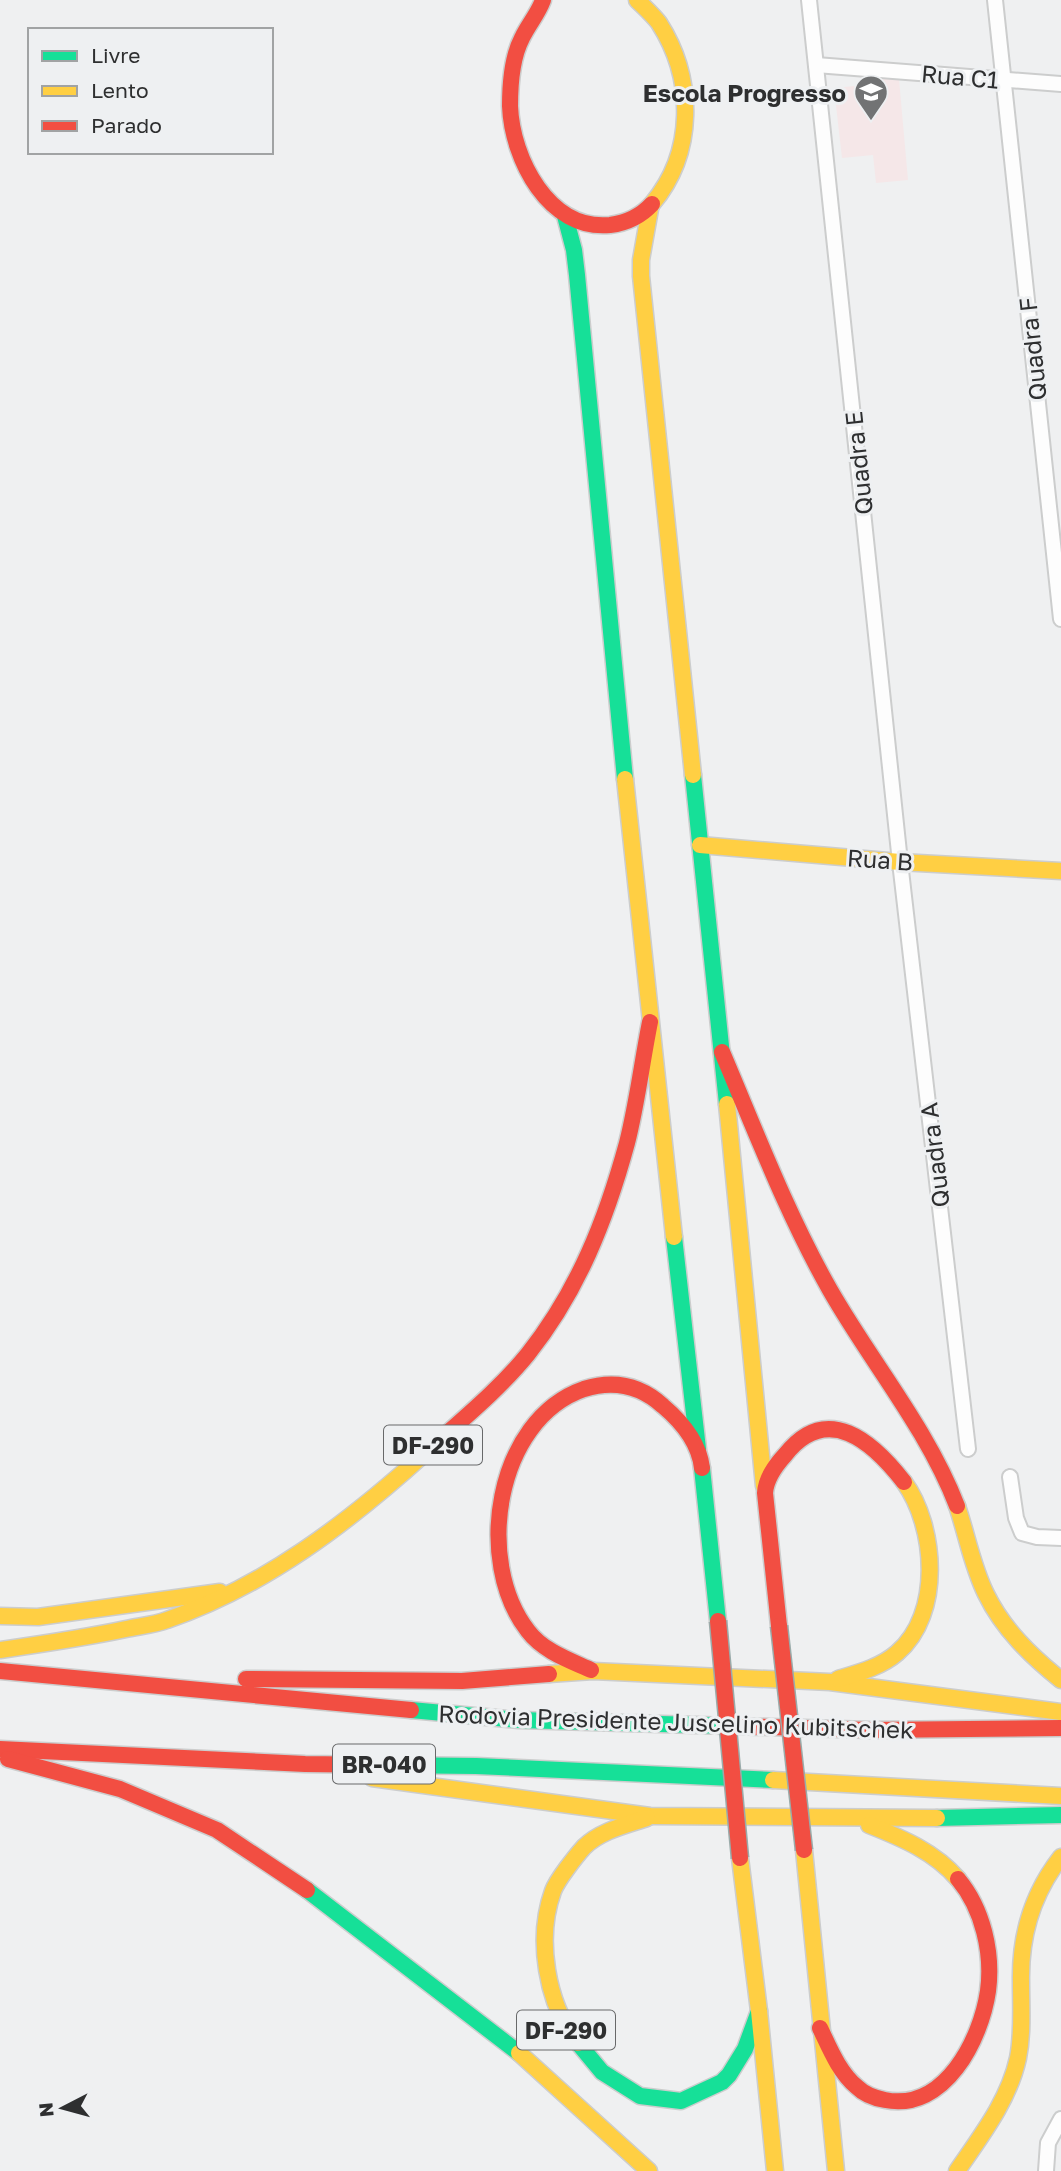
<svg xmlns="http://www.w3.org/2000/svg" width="1061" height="2171" viewBox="0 0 1061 2171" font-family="'Golos Text',sans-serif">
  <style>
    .education { fill: #f5e7e8 }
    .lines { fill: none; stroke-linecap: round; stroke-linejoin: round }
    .street-casing { stroke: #cccdcd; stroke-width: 18 }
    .fast-casing { stroke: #cccdcd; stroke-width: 19 }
    .slow-casing { stroke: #cccdcd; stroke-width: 19 }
    .jam-casing { stroke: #cccdcd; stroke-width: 19 }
    .street { stroke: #fdfdfd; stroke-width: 14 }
    .fast { stroke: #16e098; stroke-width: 16 }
    .slow { stroke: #ffcf43; stroke-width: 16 }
    .jam { stroke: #f24e42; stroke-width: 16 }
    .jam-bridge-casing { stroke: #9babaa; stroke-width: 19; stroke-linecap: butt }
    .jam-bridge { stroke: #f24e42; stroke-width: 16 }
    .labels { text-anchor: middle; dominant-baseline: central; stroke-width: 6; stroke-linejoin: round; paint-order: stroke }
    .shield { fill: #eef0f2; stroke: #68696a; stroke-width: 2 }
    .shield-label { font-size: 23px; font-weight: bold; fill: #2e2f30 }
    .street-label { font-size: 24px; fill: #2e2f30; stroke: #eef0f2 }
    .poi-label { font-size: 24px; font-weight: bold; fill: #2e2f30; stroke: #eef0f2; text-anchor: end }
  </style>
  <rect width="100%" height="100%" fill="#eff0f1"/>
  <path class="education" d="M869,78L899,79L908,180L876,183L873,155L842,158L834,88L865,85Z"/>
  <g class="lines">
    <g class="street-casing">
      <g id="street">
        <path d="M809,0L900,862L968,1449"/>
        <path d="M995,0L1061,619"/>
        <path d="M816,65L1061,84"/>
        <path d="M1010,1477L1016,1518L1022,1533L1037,1537L1061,1538"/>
        <path d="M1046,2171L1048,2143L1061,2119"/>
      </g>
    </g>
    <g class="fast-casing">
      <g id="fast">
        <path d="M565,216L574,250L577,275L625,779"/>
        <path d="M693,775L727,1104"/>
        <path d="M674,1237L698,1449"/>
        <path d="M702,1468L718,1621"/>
        <path d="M411,1710L519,1720L732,1726"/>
        <path d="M383,1765L476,1766L773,1780"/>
        <path d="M937,1818L1061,1815"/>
        <path d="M307,1890L519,2053"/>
        <path d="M578,2043L602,2072L640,2096L681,2101L722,2082L729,2075L745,2049L759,2011"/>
      </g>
    </g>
    <g class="slow-casing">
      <g id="slow">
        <path d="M637,0C644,7 653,15 659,23C695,79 695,153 652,204"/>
        <path d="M650,209L641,260V276L693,775"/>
        <path d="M625,779L674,1237"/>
        <path d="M700,845L900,862L1061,871"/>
        <path d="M727,1104L764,1486"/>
        <path d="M957,1506C967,1535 972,1566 986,1594C1003,1629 1031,1656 1061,1680"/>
        <path d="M0,1616L38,1617L220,1592"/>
        <path d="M0,1650C42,1644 84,1638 126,1629C139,1626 154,1625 167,1620C264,1587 349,1522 424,1454"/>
        <path d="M549,1674L593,1671L830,1682L1061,1712"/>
        <path d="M838,1679C858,1673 881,1667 897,1653C943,1614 936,1526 904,1482"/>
        <path d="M372,1778L650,1816L937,1818"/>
        <path d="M773,1780L1061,1796"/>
        <path d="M869,1825C902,1838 935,1852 958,1879"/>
        <path d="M804,1850L836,2171"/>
        <path d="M740,1858L759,2011L775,2171"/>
        <path d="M578,2043C546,2004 536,1938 553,1891C557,1880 576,1856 584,1847C600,1831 626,1825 647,1818"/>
        <path d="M519,2053L649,2171"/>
        <path d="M957,2171C981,2136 1009,2100 1018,2058C1023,2033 1021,2007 1021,1982C1020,1936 1032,1894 1061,1857"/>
      </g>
    </g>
    <g class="jam-casing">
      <g id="jam">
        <path d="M543,0C538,14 528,25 522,38C512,57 510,85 510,106C512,159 549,231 610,225C626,223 641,216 652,204"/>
        <path d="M722,1052C756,1132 787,1214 830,1290C871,1362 927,1428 957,1506"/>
        <path d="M424,1454C459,1422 498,1391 528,1354C578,1291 606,1220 627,1143C637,1104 642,1062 650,1022"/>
        <path d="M779,1626L765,1493C766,1478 775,1466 785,1455C827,1401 873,1442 904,1482"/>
        <path d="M591,1670C569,1660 543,1651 528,1631C474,1562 495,1420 584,1389C613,1380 640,1385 663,1406C682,1422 699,1442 702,1468"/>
        <path d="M0,1671L411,1710"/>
        <path d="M246,1679L462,1681L549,1674"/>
        <path d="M732,1726L870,1730L1061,1728"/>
        <path d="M0,1749L305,1764L383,1765"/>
        <path d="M8,1759L120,1789L217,1830L307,1890"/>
        <path d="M820,2028C830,2049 839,2072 857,2087C865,2095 874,2098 885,2100C945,2112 981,2039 988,1991C993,1953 983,1909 958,1879"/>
      </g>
    </g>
    <use href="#street" class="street"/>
    <use href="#fast" class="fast"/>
    <use href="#slow" class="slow"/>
    <use href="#jam" class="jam"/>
    <g class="jam-bridge-casing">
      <g id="jam-bridge">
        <path d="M718,1621L740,1858"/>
        <path d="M779,1626L804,1850"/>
      </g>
    </g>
    <use href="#jam-bridge" class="jam-bridge"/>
  </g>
  <defs>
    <g id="school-pin" transform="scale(1.75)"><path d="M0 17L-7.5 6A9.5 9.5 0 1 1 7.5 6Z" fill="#727374" stroke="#eef0f2"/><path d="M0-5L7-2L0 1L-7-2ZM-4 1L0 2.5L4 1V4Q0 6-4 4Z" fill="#fff"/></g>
  </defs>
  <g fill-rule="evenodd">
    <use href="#school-pin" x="871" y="92"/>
  </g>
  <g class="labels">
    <g class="shield">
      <rect x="384" y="1425.5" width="98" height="39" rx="5"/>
      <rect x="333" y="1744.5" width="102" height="39" rx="5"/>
      <rect x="517" y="2010.5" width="98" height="39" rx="5"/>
    </g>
    <g class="shield-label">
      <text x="433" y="1445">DF-290</text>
      <text x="384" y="1764">BR-040</text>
      <text x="566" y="2030">DF-290</text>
    </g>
    <g class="street-label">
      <text transform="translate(960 76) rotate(5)">Rua C1</text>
      <text transform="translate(1032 349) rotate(-96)">Quadra F</text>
      <text transform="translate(858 463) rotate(-96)">Quadra E</text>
      <text transform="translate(880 859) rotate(4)">Rua B</text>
      <text transform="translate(934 1155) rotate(-97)">Quadra A</text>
      <text transform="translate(676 1721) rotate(2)">Rodovia Presidente Juscelino Kubitschek</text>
    </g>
    <g class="poi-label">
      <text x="846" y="92">Escola Progresso</text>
    </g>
  </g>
  <rect x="28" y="28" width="245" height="126" fill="#eef0f2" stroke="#a1a3a4" stroke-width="2"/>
  <rect x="42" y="51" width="35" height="10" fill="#16e098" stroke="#a1a3a4" stroke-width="2"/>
  <text x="91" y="63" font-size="21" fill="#2e2f30">Livre</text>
  <rect x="42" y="86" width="35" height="10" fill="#ffcf43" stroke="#a1a3a4" stroke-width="2"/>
  <text x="91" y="98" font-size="21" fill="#2e2f30">Lento</text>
  <rect x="42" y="121" width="35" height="10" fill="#f24e42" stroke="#a1a3a4" stroke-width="2"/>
  <text x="91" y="133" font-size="21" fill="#2e2f30">Parado</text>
  <g transform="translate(63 2108) rotate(264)" stroke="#eef0f2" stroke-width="5" paint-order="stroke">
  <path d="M0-5L12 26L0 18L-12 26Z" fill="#2e2f30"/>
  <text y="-10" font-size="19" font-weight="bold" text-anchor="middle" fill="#2e2f30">N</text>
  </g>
</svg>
